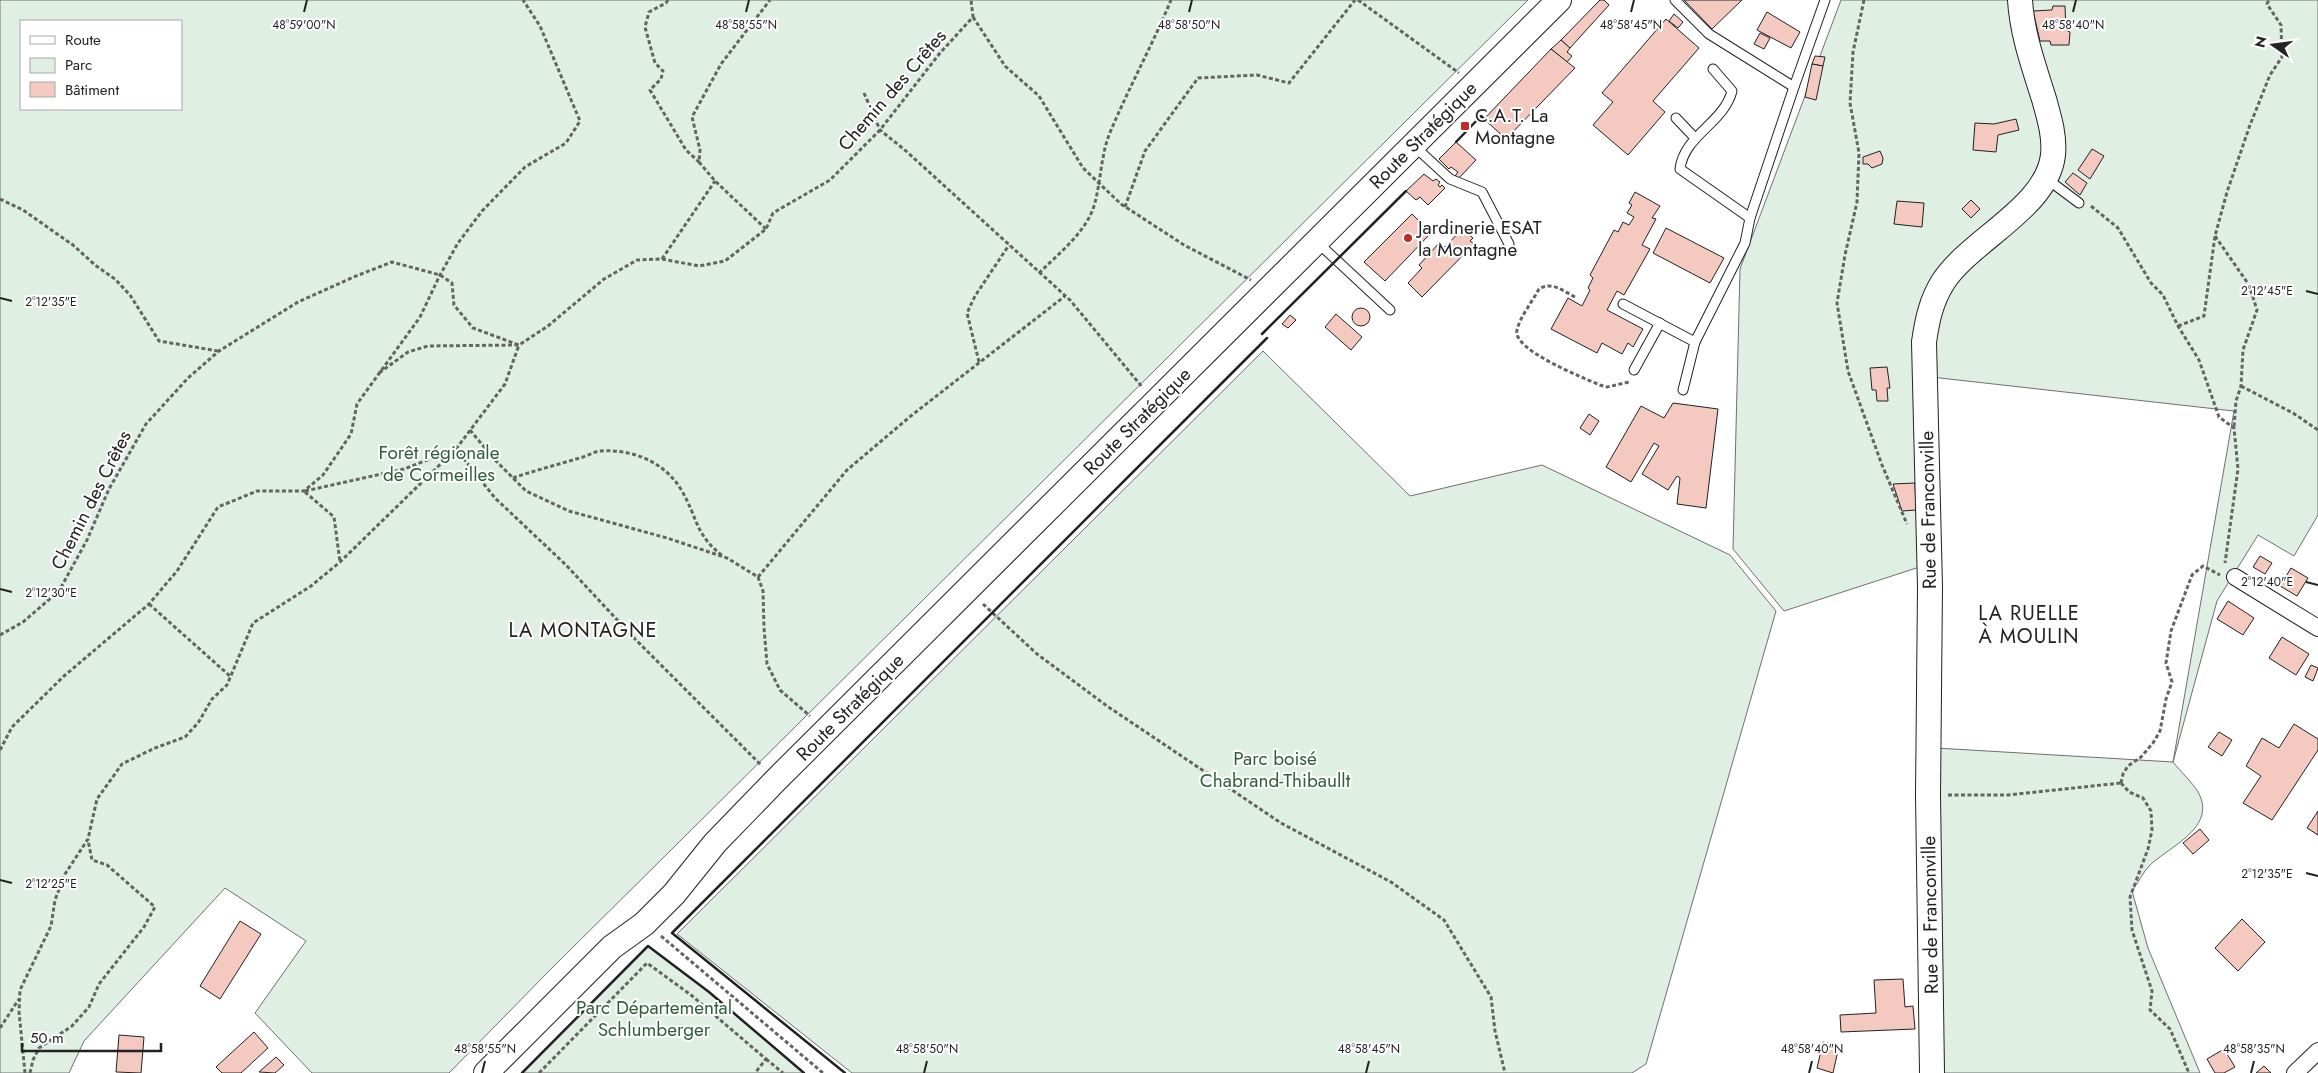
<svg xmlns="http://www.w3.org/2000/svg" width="2318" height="1073" viewBox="0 0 2318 1073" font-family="Jost,sans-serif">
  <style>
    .green { fill: #e0efe3; stroke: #6f6f6f; fill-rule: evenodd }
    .building { fill: #f3c9c0; stroke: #222 }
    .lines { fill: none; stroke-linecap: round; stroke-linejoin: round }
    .lane-casing { stroke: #222; stroke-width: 11 }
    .street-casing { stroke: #222; stroke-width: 18 }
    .secondary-casing { stroke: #222; stroke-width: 26 }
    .path { stroke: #646464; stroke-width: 3; stroke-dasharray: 4 2.5; stroke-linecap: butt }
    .lane { stroke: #fff; stroke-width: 9 }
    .street { stroke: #fff; stroke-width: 16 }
    .secondary { stroke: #fff; stroke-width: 24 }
    .wall { stroke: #222; stroke-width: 2.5 }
    .ticks { fill: none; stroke: #222; stroke-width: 2 }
    .poi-dot { fill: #c62828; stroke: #fff; stroke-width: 2 }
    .labels { text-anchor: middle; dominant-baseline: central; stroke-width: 4; stroke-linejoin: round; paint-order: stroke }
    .street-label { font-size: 19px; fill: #222; stroke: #fff }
    .poi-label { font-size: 19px; fill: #222; stroke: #fff; text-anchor: start }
    .park-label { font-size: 19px; fill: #2f5e38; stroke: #fff }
    .neighbourhood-label { font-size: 20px; letter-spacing: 1px; fill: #222; stroke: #fff }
    .ticks-label { font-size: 12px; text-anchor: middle; fill: #222; stroke: #fff; stroke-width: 4; stroke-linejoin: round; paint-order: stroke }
  </style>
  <rect width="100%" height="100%" fill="#fff"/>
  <g class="green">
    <path d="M0,0H1528L552,968L449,1073H312L255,1013L306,941L225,888L84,1041L69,1073H0ZM21,21H181V109H21Z"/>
    <path d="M1841,0H2318V515L2294,556L2258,535L2217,601L2173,762C2181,772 2192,782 2198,792C2218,827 2169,847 2150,865C2143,872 2138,883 2132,891L2148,948L2200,1073H1944L1936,748L2173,762L2234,411L1931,377L1938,561L1784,611L1733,549L1740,269Z"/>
    <path d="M1263,351L1410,496L1542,465L1730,555L1776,611L1646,1064L1632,1073H852L677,934Z"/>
    <path d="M648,946L709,992L804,1073H522Z"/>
  </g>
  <g class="building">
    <path d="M1600,0H1604L1609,5L1570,48L1561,40Z"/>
    <path d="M1684,0H1742L1712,29Z"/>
    <path d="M2053,6H2065L2066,30L2070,32L2069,45H2051L2050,41H2040L2033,11L2052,10Z"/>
    <path d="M1767,12L1800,32L1791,48L1757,30Z"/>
    <path d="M1674,14L1683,22L1678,28L1669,21Z"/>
    <path d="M1666,19L1699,48L1653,101L1665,112L1628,155L1593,125L1613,102L1602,93Z"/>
    <path d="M1760,33L1770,38L1764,49L1754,44Z"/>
    <path d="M1561,40L1570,48L1567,52L1572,56L1567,62L1551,49Z"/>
    <path d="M1551,49L1575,68L1506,139L1484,119Z"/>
    <path d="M1815,56L1825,57L1823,66L1812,64Z"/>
    <path d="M1812,64L1823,66L1816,100L1805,97Z"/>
    <path d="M2016,119L2019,130L1998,135L1996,152L1973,150L1975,123L1994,124Z"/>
    <path d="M1456,142L1476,160L1459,178L1455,176L1458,172L1451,167L1449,169L1439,159Z"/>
    <path d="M2092,149L2104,156L2090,179L2078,170Z"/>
    <path d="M1880,151L1883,158L1882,164L1872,168L1868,164H1863V157Z"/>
    <path d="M2073,173L2087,183L2080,195L2065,182Z"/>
    <path d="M1424,174L1433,181L1436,179L1440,182L1438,185L1440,187L1442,185L1445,188L1428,205L1420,197L1416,200L1406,191Z"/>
    <path d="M1635,192L1660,206L1652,218L1656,219L1642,245L1650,249L1624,295L1617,291L1607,310L1643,329L1633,347L1628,343L1622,354L1602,343L1597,353L1551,329L1568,298L1582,306L1590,290L1588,288L1593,278L1590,275L1614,230L1618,232L1623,222L1629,225L1634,217L1627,213L1632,205L1629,203Z"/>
    <path d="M1971,200L1980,209L1971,218L1962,209Z"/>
    <path d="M1897,201L1924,203L1922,227L1894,224Z"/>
    <path d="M1412,214L1431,233L1385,281L1364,262Z"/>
    <path d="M1666,228L1724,258L1710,283L1653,253Z"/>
    <path d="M1462,229L1473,238L1470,241L1474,244L1422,297L1408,283L1422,268L1419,265L1439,243L1445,247Z"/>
    <circle cx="1361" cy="317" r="9"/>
    <path d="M1336,314L1362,337L1351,350L1325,327Z"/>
    <path d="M1290,315L1296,320L1288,328L1282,324Z"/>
    <path d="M1887,367L1890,388H1887L1888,401H1877L1876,390H1872L1870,368Z"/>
    <path d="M1673,403L1718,409L1706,508L1677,504L1680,478L1677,476L1668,490L1642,474L1659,446L1654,443L1631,482L1606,467L1641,406L1664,418Z"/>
    <path d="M1589,414L1599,421L1590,435L1580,428Z"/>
    <path d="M1915,483L1916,510L1902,511L1893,484Z"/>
    <path d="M2260,556L2272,563L2265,574L2253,567Z"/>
    <path d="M2291,568L2308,578L2297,596L2280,586Z"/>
    <path d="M2228,601L2254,618L2243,635L2217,619Z"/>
    <path d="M2282,637L2309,654L2296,675L2269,658Z"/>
    <path d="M2311,665L2318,668L2313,681L2305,677Z"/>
    <path d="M2294,724L2318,739V750L2272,820L2243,803L2261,776L2246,766L2262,738L2279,748Z"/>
    <path d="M2219,732L2232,740L2222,756L2208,747Z"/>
    <path d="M2318,811V835L2307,828Z"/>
    <path d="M2200,829L2209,840L2193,854L2183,843Z"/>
    <path d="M2242,919L2265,942L2238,971L2215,948Z"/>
    <path d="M240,921L261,934L220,999L200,986Z"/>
    <path d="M1903,979L1905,1007L1913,1006L1915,1029L1841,1032L1840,1015L1876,1013L1874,980Z"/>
    <path d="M254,1032L268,1048L241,1073H222L216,1067Z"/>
    <path d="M119,1035L144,1037L141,1073L116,1072Z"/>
    <path d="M1823,1042L1839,1046L1833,1073L1817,1068Z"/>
    <path d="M2224,1049L2235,1067L2224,1073H2215L2207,1059Z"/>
    <path d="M276,1057L284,1065L275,1073L259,1072Z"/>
    <path d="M2264,1066L2271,1073H2256Z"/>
  </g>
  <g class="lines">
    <g class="lane-casing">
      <g id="lane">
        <path d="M1675,0L1709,34L1794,87L1750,218L1745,243L1695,342L1683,390"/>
        <path d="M1713,69L1732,91C1724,123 1684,135 1680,169L1750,218"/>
        <path d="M1794,87L1825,0"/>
        <path d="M1676,118L1695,138"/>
        <path d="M1413,145L1450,179L1482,192L1509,244"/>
        <path d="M2047,179L2079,203"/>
        <path d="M1317,242L1390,310"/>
        <path d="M1623,304L1695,342"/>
        <path d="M1634,370L1660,323"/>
      </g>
    </g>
    <g class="street-casing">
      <g id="street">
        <path d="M2235,577L2318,628"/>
        <path d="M2295,1073L2318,1051"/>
      </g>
    </g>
    <g class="secondary-casing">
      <g id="secondary">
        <path d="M486,1073L612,947L644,924L674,894L715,843L776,780L1559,0"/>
        <path d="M1932,1073L1928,795L1930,587L1924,342C1927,321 1931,301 1943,282C1971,239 2047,208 2053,155C2055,136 2049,117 2044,99C2034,67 2022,34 2020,0"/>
      </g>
    </g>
    <g class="path">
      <path d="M668,0L666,3L649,12L645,27L655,63L663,71L661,79L650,90L686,150L699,162"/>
      <path d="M1358,0L1459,73"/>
      <path d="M1864,0L1853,52L1850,103L1859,153L1857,202L1845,255L1837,303L1848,371L1882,465L1907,524"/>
      <path d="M973,17L1005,66L1039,96L1083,168L1121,204L1184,245L1251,280"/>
      <path d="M864,93L880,130L906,151L1070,300L1143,388"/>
      <path d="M0,199L23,210L73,245L95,265L115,279L130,295L159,341L218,351"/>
      <path d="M2091,206L2118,228L2151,283L2163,295L2178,326L2199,360L2219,417L2234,428L2238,469L2225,563"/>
      <path d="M1125,207L1145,151L1198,78L1257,75L1289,83L1355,0"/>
      <path d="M766,229L715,181L699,162L700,150L692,117L721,64L770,0"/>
      <path d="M2215,236L2249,285L2257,310L2243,350L2241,386L2236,401L2234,427"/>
      <path d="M662,259L715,181"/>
      <path d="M1039,273C1058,254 1083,235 1093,209C1101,185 1100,159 1109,135C1128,89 1152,46 1171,0"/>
      <path d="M1575,297C1563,291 1552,281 1539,289C1532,302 1520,317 1517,330C1512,350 1584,378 1600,385L1607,387L1629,382"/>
      <path d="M2178,326L2204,316L2215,236L2227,192L2250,125L2270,75L2282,57L2281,25L2267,4L2269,0"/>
      <path d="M979,362L967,313L975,296L1009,245"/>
      <path d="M2241,386L2293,413L2318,430"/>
      <path d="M470,430L494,459L526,491L569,511L667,538L727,558L758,577L763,591L764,628L767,664L780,690L810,716"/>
      <path d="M513,478C536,470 560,464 583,457C589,455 595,451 601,451C633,449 665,462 682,491C698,519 695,535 724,557"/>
      <path d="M305,491L404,469L456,449L495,498L566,565L635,639L762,766"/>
      <path d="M305,492L334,517L340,562"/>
      <path d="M758,577L847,470L912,415L1065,296"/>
      <path d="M149,604L231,677"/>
      <path d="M983,604L1037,654L1107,706L1281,823L1391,882L1444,920L1491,997L1495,1031L1505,1073"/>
      <path d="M0,635L23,622L59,591L87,540L109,489L146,424L188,378L219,351L298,302L356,276L392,262L440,275L452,283L454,305L473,328L519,345L548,326L604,279L637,260L662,259L699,266L725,261L766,229L773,213L830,180L880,130L940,53L973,17L971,0"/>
      <path d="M0,750L12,727L64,676L149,604L177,571L218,507L257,491H304L323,475L351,434L357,404L420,317L440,275L458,243L482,211L525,167L566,143L580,121L540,26L523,0"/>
      <path d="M2121,783L2129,792L2143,798L2151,811L2152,830L2148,849L2130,897L2132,930L2152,991L2150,1010L2170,1029L2189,1073"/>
      <path d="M2121,783L2123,774L2128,766L2141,757L2153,743L2160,731L2166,699L2172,682L2166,663L2171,631L2192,575L2203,566L2220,575"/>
      <path d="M1948,795H2008L2121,783"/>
      <path d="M661,936L823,1073"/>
      <path d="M0,1028L19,999"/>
      <path d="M766,1059L783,1073"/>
      <path d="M25,1073L19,1012L20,990L51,926L55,900L65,874L88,839L97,799L122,764L155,748L185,737L198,723L212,699L227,685L253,623L311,586L340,562L456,449L505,384L519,345L428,346L408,352L379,373"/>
      <path d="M30,1073L33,1060L39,1048L72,1026L89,1007L99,984L144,927L155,907L107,865L92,860L88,840"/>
      <path d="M539,1073L647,963L691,995L766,1059L755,1073"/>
    </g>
    <use href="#lane" class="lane"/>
    <use href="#street" class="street"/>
    <use href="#secondary" class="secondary"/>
    <g class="wall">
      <path d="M1456,142L1481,116L1484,119"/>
      <path d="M1262,334L1406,191"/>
      <path d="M522,1073L648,946L709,992L804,1073"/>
      <path d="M845,1073L672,933L1267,338"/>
    </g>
  </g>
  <path class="ticks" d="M304,12L307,0M746,12L749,0M1189,12L1192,0M1631,12L1634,0M2073,12L2076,0M2306,291L2318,294M0,298L12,301M2306,582L2318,585M0,589L12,592M2306,873L2318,876M0,880L12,883M482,1073L485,1061M924,1073L927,1061M1366,1073L1369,1061M1809,1073L1812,1061M2251,1073L2254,1061"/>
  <g class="poi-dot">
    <rect x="1460" y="121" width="10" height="10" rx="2.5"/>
    <circle cx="1408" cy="238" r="5"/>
  </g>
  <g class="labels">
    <g class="street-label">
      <text transform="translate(892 90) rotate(-49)">Chemin des Crêtes</text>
      <text transform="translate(1423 135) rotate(-45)">Route Stratégique</text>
      <text transform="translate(1137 421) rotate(-45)">Route Stratégique</text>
      <text transform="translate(91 500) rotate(-63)">Chemin des Crêtes</text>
      <text transform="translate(1928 510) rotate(-91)">Rue de Franconville</text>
      <text transform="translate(850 707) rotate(-45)">Route Stratégique</text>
      <text transform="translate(1930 915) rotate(-91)">Rue de Franconville</text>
    </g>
    <g class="poi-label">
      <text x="1475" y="115">C.A.T. La<tspan x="1475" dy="22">Montagne</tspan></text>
      <text x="1418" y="227">Jardinerie ESAT<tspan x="1418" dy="22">la Montagne</tspan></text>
    </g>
    <g class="park-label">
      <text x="439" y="452">Forêt régionale<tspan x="439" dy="22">de Cormeilles</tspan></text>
      <text x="1275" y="758">Parc boisé<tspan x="1275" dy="22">Chabrand-Thibaullt</tspan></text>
      <text x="654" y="1007">Parc Départemental<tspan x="654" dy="22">Schlumberger</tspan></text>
    </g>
    <g class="neighbourhood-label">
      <text x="2029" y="613">LA RUELLE<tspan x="2029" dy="23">À MOULIN</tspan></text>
      <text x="583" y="630">LA MONTAGNE</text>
    </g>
  </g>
  <g class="ticks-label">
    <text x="304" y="29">48°59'00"N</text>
    <text x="746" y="29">48°58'55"N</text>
    <text x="1189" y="29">48°58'50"N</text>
    <text x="1631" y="29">48°58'45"N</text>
    <text x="2073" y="29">48°58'40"N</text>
    <text x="2267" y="295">2°12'45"E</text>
    <text x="51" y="306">2°12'35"E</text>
    <text x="2267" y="586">2°12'40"E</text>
    <text x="51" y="597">2°12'30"E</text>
    <text x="2267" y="878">2°12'35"E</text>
    <text x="51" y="888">2°12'25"E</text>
    <text x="485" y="1053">48°58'55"N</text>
    <text x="927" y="1053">48°58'50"N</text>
    <text x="1369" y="1053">48°58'45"N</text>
    <text x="1812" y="1053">48°58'40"N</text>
    <text x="2254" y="1053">48°58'35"N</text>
  </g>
  <rect x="20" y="20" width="162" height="90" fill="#ffffff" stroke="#a7a7a7"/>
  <rect x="30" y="36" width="25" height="8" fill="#ffffff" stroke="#a7a7a7"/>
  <text x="65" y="45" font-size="15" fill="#222222">Route</text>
  <rect x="30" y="58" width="25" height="15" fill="#e0efe3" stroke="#a7a7a7"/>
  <text x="65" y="70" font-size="15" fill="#222222">Parc</text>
  <rect x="30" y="82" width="25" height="15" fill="#f3c9c0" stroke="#a7a7a7"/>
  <text x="65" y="95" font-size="15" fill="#222222">Bâtiment</text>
  <g transform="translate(2273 45) rotate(284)" stroke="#ffffff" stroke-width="4" paint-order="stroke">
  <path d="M0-4L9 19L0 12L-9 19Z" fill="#222222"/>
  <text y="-8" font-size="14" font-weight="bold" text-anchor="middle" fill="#222222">N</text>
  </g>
  <path d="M22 1043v8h139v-8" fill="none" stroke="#222222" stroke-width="2.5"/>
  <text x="30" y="1043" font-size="15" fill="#222222" stroke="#ffffff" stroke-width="4" paint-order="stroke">50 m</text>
</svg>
